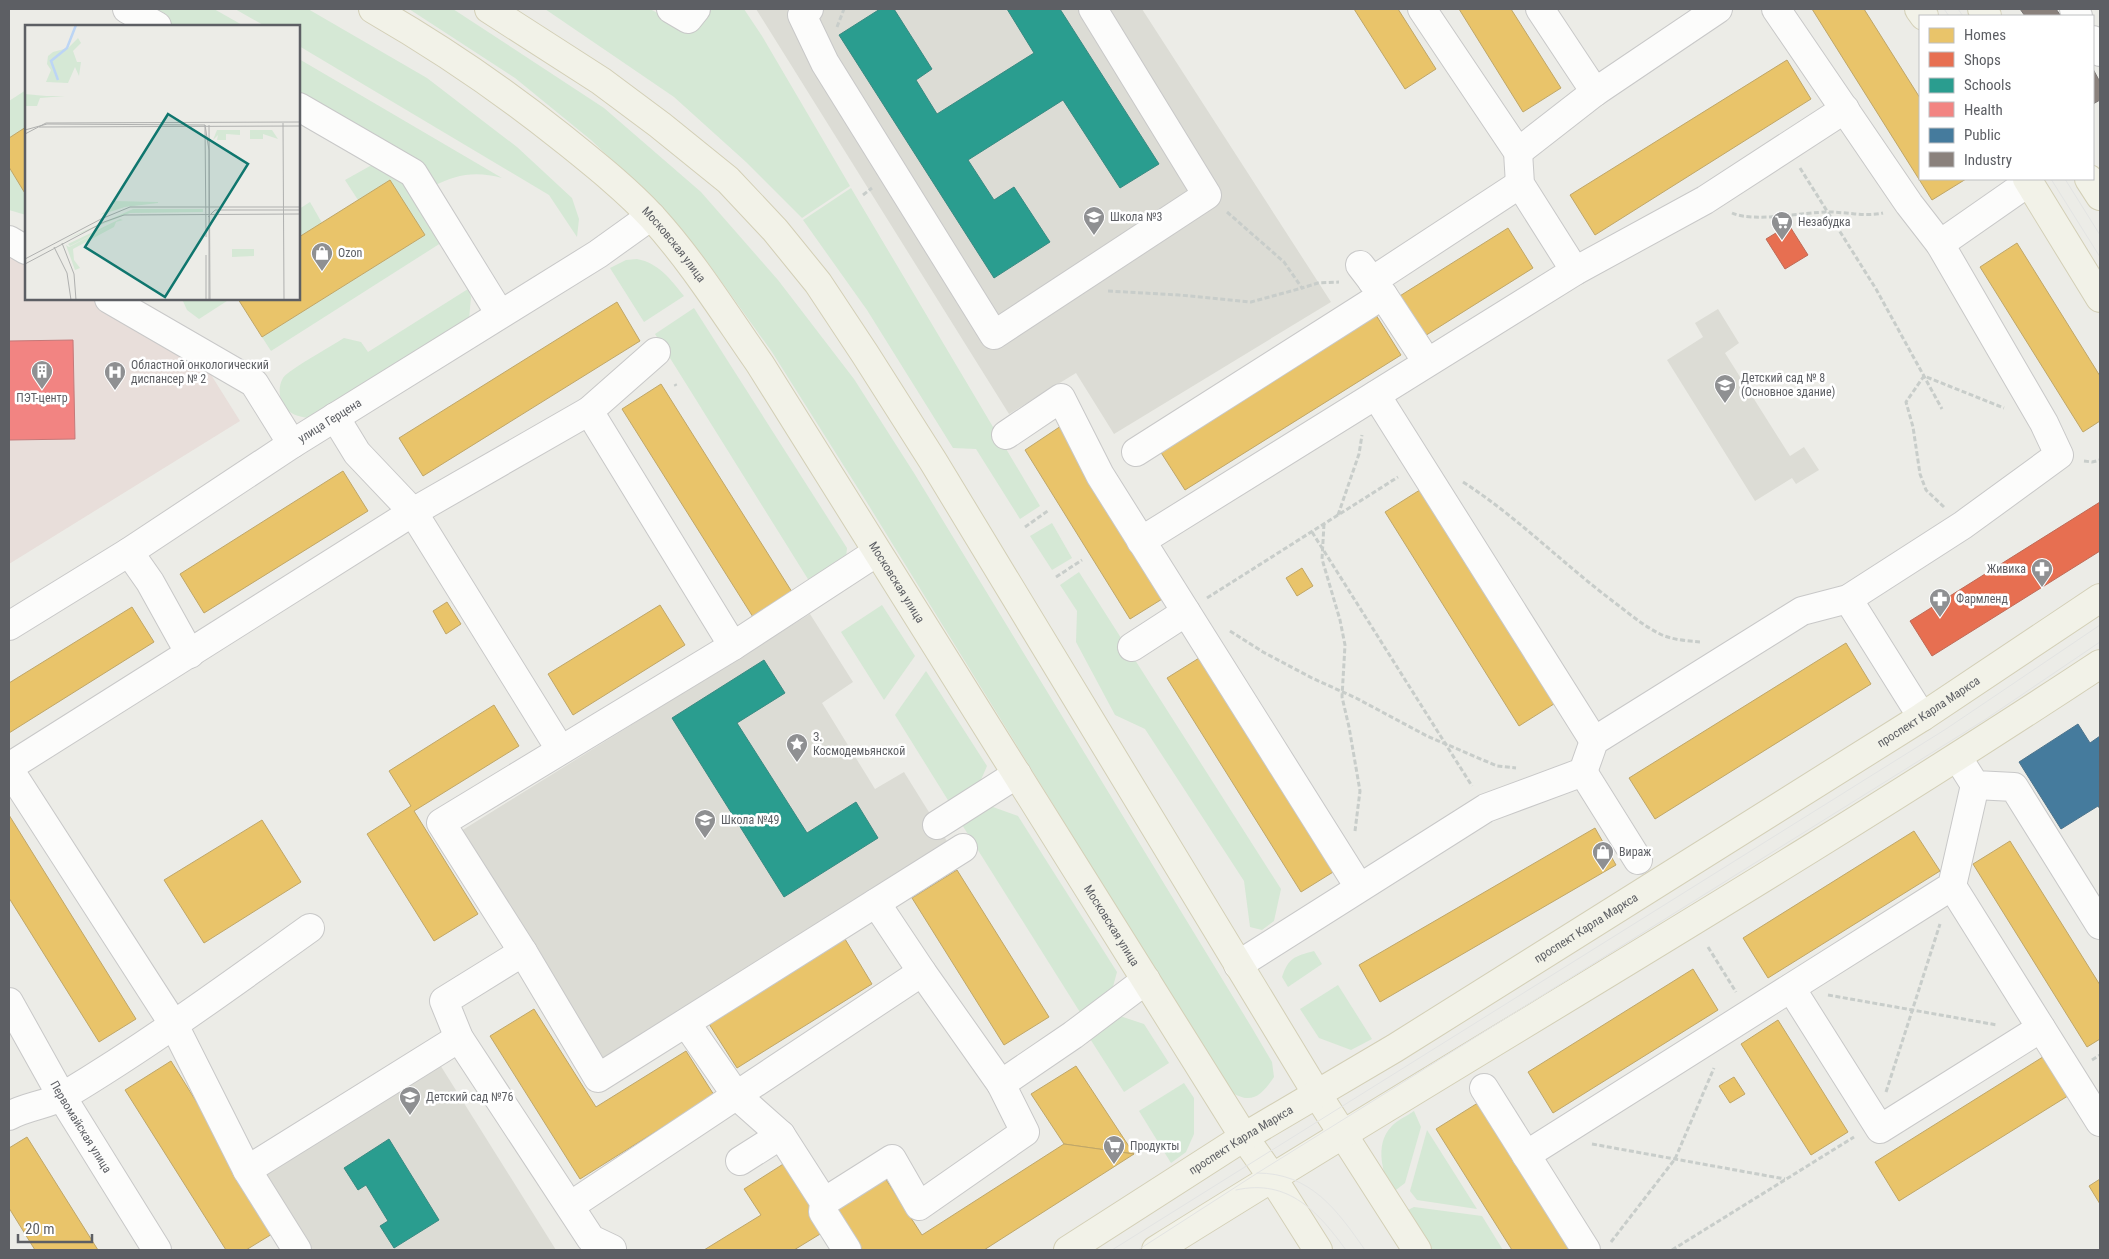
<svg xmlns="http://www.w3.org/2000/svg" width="2109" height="1259" viewBox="0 0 2109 1259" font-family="'Roboto Condensed',sans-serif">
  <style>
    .education { fill: #dcdcd5 }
    .medical { fill: #e8deda }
    .green { fill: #d5e8d5 }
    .homes { fill: #e9c46a; stroke: #bfa668 }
    .shops { fill: #e76f51; stroke: #be6a57 }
    .schools { fill: #2a9d8f; stroke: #398a82 }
    .health { fill: #f28482; stroke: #c57979 }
    .public { fill: #457b9d; stroke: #4c738c }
    .industry { fill: #8a817c; stroke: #7c7775 }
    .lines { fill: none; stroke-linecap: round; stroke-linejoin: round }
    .minor-casing { stroke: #c8c8c8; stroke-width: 30 }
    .major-casing { stroke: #d3cfb6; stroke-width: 30 }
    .path { stroke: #c8cdca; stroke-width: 3; stroke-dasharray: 5 2.5; stroke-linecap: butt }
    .minor { stroke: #fcfcfb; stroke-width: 28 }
    .major { stroke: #f2f2e8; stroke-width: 28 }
    .tram { stroke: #e3e4e3; stroke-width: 1 }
    .labels { text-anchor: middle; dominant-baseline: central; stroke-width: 5; stroke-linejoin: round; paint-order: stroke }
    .poi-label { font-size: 12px; fill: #5d5f64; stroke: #fff; text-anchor: start }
    .street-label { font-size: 12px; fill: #5d5f64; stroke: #fff }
    .inset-river { fill: none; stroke: #bcd5f5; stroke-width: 2.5 }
    .inset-road { fill: none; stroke: #afb0af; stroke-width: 1 }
    .view { fill: #0f766e; fill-opacity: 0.15; stroke: #0f766e; stroke-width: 2.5 }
    .inset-edge { fill: none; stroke: #5d5f64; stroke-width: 2.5 }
  </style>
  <rect width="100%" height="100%" fill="#ecece7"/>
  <g class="education">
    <path d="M756,9H1142L1331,302L1114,434L1076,373L1009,414Z"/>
    <path d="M1718,309L1739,343L1725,353L1790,456L1804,447L1819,470L1796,484L1792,478L1755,501L1667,360L1703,337L1695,323Z"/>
    <path d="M810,614L853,682L822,703L875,789L904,772L950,846L603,1061L461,831Z"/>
    <path d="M437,1060L556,1250H307L258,1173Z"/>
  </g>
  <path class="medical" d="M9,252L26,262V299H91L203,362L240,421L9,564Z"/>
  <g class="green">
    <path d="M142,9H214L244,26H172Z"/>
    <path d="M235,9H308L427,78L517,147L572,198L579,219L577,237L549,195L299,46V26H265Z"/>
    <path d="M409,9H453L604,108L701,192L778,280L854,379L914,473L1252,1028L1272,1062L1274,1077C1262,1095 1251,1106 1230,1091L866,501L772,352L708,263L655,201L591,140L515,78Z"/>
    <path d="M545,9H650L694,32L711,9H744L762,36L850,186L802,218L746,162L674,97Z"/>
    <path d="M299,59L502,178C476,171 456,174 432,187L299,99Z"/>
    <path d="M26,90V127L9,138V101Z"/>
    <path d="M370,166H379L403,173L444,241L271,351L262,337L425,235L390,180L358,200L345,180Z"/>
    <path d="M9,167L26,195V215L9,210Z"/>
    <path d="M851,188L1040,506L1020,519L976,449L953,448L867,310L803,220Z"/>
    <path d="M310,202L322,223L299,237V209Z"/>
    <path d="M637,259C659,263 671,280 684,296L644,322L610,268L626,260Z"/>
    <path d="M468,289L471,297L469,320L309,418C299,417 288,414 283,404C279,397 278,386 283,378C287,371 333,345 344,338L361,342L368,352Z"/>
    <path d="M182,299H230L199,319L187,310Z"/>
    <path d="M694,308L847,548L846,558L811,584L655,334Z"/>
    <path d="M1052,523L1072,558L1052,570L1030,536Z"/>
    <path d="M1079,572L1281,889L1274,921L1262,930L1250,927L1244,881L1145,729L1115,715L1076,642L1077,611L1060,585Z"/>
    <path d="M882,605L915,656L884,700L841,632Z"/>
    <path d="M926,671L987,766L980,782L951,805L895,715Z"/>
    <path d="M993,807L1018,816L1117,972L1111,994L1083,1017L959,820L981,808Z"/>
    <path d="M1314,951L1322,964L1288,987L1282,977C1288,958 1295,956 1314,951Z"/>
    <path d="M1338,985L1372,1039L1351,1050L1319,1038L1300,1009Z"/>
    <path d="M1123,1017L1144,1024L1169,1063L1124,1092L1087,1034L1113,1018Z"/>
    <path d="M1184,1083L1194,1098V1134L1186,1152L1171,1163L1139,1111Z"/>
    <path d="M1414,1111L1421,1127L1405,1183L1392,1193C1383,1174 1374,1145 1391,1127C1397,1120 1407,1116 1414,1111Z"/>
    <path d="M1427,1130L1477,1209L1417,1200L1410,1191Z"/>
    <path d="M1414,1207L1482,1216L1503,1250H1429L1404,1212Z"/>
  </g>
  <g class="homes">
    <path d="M1354,9H1398L1436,69L1405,89Z"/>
    <path d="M1459,9H1511L1561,88L1523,112Z"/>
    <path d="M1812,9H1864L1920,98V179H1966L1932,200Z"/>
    <path d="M1787,60L1811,99L1595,235L1570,195Z"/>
    <path d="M26,127V195L9,167V138Z"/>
    <path d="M390,180L425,235L262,337L238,299H299V237Z"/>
    <path d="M1508,228L1533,268L1420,339L1395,299Z"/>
    <path d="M2017,243L2100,376V421L2083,432L1980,267Z"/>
    <path d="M617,302L640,341L423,476L399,438Z"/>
    <path d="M1376,315L1401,355L1185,490L1160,451Z"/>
    <path d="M661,384L792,592L753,617L622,409Z"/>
    <path d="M1061,426L1167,596L1130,619L1025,450Z"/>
    <path d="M343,471L368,511L204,613L180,574Z"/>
    <path d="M1423,488L1557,702L1519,726L1385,512Z"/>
    <path d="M1302,568L1313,586L1297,596L1286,578Z"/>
    <path d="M447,602L461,624L446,634L433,611Z"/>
    <path d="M660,605L685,645L573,715L548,674Z"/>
    <path d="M132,607L154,642L9,733V683Z"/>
    <path d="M1846,643L1871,684L1655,819L1629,778Z"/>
    <path d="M1204,655L1338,869L1301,892L1167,678Z"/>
    <path d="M494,705L519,746L414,811L478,914L434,941L367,834L411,806L389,771Z"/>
    <path d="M9,815L136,1019L99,1042L9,898Z"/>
    <path d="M262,820L301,882L204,943L164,880Z"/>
    <path d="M1595,828L1616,865L1380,1002L1359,965Z"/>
    <path d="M1914,831L1940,871L1768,978L1743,938Z"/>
    <path d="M2010,841L2100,985V1039L2087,1047L1973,864Z"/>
    <path d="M957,870L1049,1017L1004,1045L912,898Z"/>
    <path d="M845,939L872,984L737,1068L709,1024Z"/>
    <path d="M1693,969L1718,1010L1553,1113L1528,1072Z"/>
    <path d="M534,1009L596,1107L686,1051L714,1095L580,1179L490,1036Z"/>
    <path d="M1778,1020L1848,1132L1811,1155L1741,1044Z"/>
    <path d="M2046,1055L2071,1094L1899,1201L1875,1162Z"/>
    <path d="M171,1061L277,1231L246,1250H226L125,1090Z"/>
    <path d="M1076,1066L1134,1154L1064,1144L1031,1094Z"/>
    <path d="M1734,1077L1745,1094L1730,1103L1719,1086Z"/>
    <path d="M1481,1101L1574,1250H1512L1436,1129Z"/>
    <path d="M27,1137L98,1250H35L9,1208V1148Z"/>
    <path d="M1064,1144L1134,1154L984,1250H862L836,1210L885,1178L922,1235Z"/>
    <path d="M788,1161L830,1228L794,1250H704L761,1215L744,1189Z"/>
    <path d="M2100,1179V1204L2089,1186Z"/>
  </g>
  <g class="shops">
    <path d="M1789,225L1808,255L1785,269L1766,239Z"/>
    <path d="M2100,502V551L1932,656L1910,621Z"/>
  </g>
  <g class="schools">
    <path d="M880,9H894L932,69L916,80L937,114L1034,53L1007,9H1060L1159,164L1120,188L1063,100L968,160L994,200L1014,187L1050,242L994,278L839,35Z"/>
    <path d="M764,660L785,693L737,723L807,833L856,802L878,838L784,897L672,718Z"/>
    <path d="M389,1139L439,1220L394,1248L380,1226L388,1221L366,1185L358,1190L344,1168Z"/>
  </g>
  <path class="health" d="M73,340L75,439L9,440V341Z"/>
  <path class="public" d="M2078,724L2090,743L2100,736V809L2098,806L2061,829L2019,762Z"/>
  <g class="industry">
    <path d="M2020,9H2056L2061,16H2025Z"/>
    <path d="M2093,69L2100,82V100L2093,104Z"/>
  </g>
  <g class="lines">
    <g class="minor-casing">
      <g id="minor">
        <path d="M127,9L157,26"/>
        <path d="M671,9L688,19L696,9"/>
        <path d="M809,9L802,15L825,63L994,335L1207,195L1093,9"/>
        <path d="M1422,9L1518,152L1520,184L1575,271"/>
        <path d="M1540,9L1595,92"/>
        <path d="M2074,9L2078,16"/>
        <path d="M2093,40L2100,52"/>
        <path d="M299,107L413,173L500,314"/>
        <path d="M1518,152L1595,92L1718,9"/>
        <path d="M9,240L26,250"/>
        <path d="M1940,244L2029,182"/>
        <path d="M1360,265L1383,295L1427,362"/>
        <path d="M1372,281L1520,184"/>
        <path d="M109,299L254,383L292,444"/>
        <path d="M1376,395L1594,741"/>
        <path d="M589,411L733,646"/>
        <path d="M335,417L357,453L413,512L560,749"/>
        <path d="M1006,435L1061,398L1100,475L1359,887"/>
        <path d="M1136,452L1383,295"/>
        <path d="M1141,541L1575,271L1705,200L1845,109"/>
        <path d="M129,552L150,582L190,654"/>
        <path d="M877,552L733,646L441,823L523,952L598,1078L963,848"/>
        <path d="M1848,599L1922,717"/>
        <path id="s1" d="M9,626L129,552L292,444L598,254L651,216"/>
        <path d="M1132,647L1186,612"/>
        <path d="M1958,758L1975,785L2014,787L2100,925"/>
        <path d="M9,767L413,512L589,411L656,352"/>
        <path d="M9,769L174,1025L247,1170L297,1250"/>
        <path d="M1583,772L1638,860"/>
        <path d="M937,825L1017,774"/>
        <path d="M1952,886L2100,1122"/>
        <path d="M876,903L922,972L1001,1084L1073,1035L1146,980"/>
        <path d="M523,952L444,1001L459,1038L591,1239L612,1249"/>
        <path d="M1238,965L1486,808L1583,772L1594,741L1802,611L1848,599L1963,525L2059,455L2044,423L1940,244L1909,204L1776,9"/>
        <path d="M1791,988L1880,1129L2041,1028"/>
        <path id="s2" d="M9,1002L62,1097L157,1250"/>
        <path d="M686,1023L736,1095L781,1135L824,1202L823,1212L847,1250"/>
        <path d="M1484,1088L1586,1250"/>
        <path d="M9,1116C26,1106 48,1105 65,1095C150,1044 229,986 310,928"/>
        <path d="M1526,1155L1952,886L1975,785"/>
        <path d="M740,1161L781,1135"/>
        <path d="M247,1170L459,1038"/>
        <path d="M824,1202L892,1159L919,1206L1025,1132L1001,1084"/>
        <path d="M570,1206L922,972"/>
      </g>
    </g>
    <g class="major-casing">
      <g id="major">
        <path id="s3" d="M373,9C439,47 501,89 561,137C592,162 625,188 652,217C693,262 725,314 760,364L1244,1137L1270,1174L1318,1250"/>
        <path d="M489,9L601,81L660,125L728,180L775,230L818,283L865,354L933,461L1317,1094L1417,1250"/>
        <path d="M1919,9L1924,16"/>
        <path d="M1982,9L1987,16"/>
        <path d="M2027,179L2100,298"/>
        <path d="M2089,179L2100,196"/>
        <path id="s4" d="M1068,1250L1244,1137L1395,1048L1922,717L2100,598"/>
        <path d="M1156,1250C1470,1053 1791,868 2100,664"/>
      </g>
    </g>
    <g class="path">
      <path d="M837,27L844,9"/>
      <path d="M1800,168L1876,289L1942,409"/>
      <path d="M863,195L872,188"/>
      <path d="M1227,212L1284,262L1302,288L1318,283L1339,282"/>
      <path d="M1732,213C1754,223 1804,212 1829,212C1846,212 1866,217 1883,213"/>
      <path d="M1108,291L1179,295L1251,302L1302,288"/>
      <path d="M675,384L676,386"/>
      <path d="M2084,461L2092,462L2100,460"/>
      <path d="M1463,482C1516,516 1560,561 1610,599C1626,611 1642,625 1660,634C1672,640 1688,641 1701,642"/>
      <path d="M1944,507L1926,490L1920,474L1913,427L1906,402L1924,376L2004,408"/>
      <path d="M1338,515L1359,454L1362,435"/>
      <path d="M1324,524L1322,559L1340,620L1345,645L1342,697L1349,727L1360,791L1355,831"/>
      <path d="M1025,527L1049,510"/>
      <path d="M1312,532L1472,786"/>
      <path d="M1056,577L1082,560"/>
      <path d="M1207,598L1398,477"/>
      <path d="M1230,631L1263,652L1312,678L1356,698L1427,736L1497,766L1516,768"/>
      <path d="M1708,947L1736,992"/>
      <path d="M1828,995L1997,1025"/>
      <path d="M2092,1060L2100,1055"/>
      <path d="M1886,1092L1940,924"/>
      <path d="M1592,1144L1785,1179"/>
      <path d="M1611,1242L1675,1159L1714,1068"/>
      <path d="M1672,1250L1854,1137"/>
    </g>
    <use href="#minor" class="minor"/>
    <use href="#major" class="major"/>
    <g class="tram">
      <path d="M1944,9L1949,16"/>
      <path d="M1958,9L1963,16"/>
      <path d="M2051,179L2100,257"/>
      <path d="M2065,179L2100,235"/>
      <path d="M1257,1173C1311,1173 1337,1210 1365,1250"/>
      <path d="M1236,1190C1289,1178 1319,1213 1346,1250"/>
      <path d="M1112,1250L1946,729L2100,625"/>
      <path d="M1138,1250L1259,1172L1986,719L2100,642"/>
    </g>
  </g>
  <defs>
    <g id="school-pin" transform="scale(1.125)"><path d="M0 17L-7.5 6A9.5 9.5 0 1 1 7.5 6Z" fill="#8f9092" stroke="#fff"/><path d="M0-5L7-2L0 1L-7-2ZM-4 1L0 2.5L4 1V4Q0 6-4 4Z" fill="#fff"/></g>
    <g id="supermarket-pin" transform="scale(1.125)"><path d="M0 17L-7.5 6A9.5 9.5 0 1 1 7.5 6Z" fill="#8f9092" stroke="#fff"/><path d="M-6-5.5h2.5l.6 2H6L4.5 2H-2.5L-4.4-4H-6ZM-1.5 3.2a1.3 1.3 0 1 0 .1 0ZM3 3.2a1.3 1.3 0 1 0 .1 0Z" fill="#fff"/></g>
    <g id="shop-pin" transform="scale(1.125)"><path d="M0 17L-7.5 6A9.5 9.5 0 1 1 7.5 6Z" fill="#8f9092" stroke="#fff"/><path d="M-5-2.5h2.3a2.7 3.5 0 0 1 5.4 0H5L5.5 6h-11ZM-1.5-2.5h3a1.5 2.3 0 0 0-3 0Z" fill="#fff"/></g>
    <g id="building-pin" transform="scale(1.125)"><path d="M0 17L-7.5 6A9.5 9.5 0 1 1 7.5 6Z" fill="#8f9092" stroke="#fff"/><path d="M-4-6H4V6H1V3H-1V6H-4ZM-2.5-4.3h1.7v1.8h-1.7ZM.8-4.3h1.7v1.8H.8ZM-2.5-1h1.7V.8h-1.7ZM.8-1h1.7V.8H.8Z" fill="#fff"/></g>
    <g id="hospital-pin" transform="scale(1.125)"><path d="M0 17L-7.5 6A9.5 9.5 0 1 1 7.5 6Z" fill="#8f9092" stroke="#fff"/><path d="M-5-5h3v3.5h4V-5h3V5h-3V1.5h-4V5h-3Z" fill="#fff"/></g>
    <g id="pharmacy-pin" transform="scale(1.125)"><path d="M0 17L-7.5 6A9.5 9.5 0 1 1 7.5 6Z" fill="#8f9092" stroke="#fff"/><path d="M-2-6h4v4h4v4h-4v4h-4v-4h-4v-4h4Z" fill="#fff"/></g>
    <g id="sight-pin" transform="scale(1.125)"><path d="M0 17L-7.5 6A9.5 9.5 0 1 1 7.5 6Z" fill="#8f9092" stroke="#fff"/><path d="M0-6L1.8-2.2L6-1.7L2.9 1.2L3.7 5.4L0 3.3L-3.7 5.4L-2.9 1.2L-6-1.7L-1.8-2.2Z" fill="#fff"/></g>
  </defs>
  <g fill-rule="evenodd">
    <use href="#school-pin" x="1094" y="217"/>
    <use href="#supermarket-pin" x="1782" y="222"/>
    <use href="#shop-pin" x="322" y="253"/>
    <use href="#building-pin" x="42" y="371"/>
    <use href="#hospital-pin" x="115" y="372"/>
    <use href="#school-pin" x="1725" y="385"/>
    <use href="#pharmacy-pin" x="2042" y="569"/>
    <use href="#pharmacy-pin" x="1940" y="599"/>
    <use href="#sight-pin" x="797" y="744"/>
    <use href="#school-pin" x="705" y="820"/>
    <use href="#shop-pin" x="1603" y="852"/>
    <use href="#school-pin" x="410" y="1097"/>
    <use href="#supermarket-pin" x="1114" y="1146"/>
  </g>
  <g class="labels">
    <g class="poi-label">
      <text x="1110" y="217">Школа №3</text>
      <text x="1798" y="222">Незабудка</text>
      <text x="338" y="253">Ozon</text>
      <text x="131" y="365">Областной онкологический<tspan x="131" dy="14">диспансер № 2</tspan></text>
      <text x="1741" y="378">Детский сад № 8<tspan x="1741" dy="14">(Основное здание)</tspan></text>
      <text x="42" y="398" text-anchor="middle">ПЭТ-центр</text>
      <text x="2026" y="569" text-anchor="end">Живика</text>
      <text x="1956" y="599">Фармленд</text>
      <text x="813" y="737">З.<tspan x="813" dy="14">Космодемьянской</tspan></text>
      <text x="721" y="820">Школа №49</text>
      <text x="1619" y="852">Вираж</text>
      <text x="426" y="1097">Детский сад №76</text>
      <text x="1130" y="1146">Продукты</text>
    </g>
    <g class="street-label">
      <text stroke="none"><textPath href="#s3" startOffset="384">Московская улица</textPath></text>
      <text stroke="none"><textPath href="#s1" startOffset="381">улица Герцена</textPath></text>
      <text stroke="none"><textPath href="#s3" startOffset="789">Московская улица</textPath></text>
      <text stroke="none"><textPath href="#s4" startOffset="1015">проспект Карла Маркса</textPath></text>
      <text stroke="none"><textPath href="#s3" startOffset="1194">Московская улица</textPath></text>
      <text stroke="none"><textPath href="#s4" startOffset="610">проспект Карла Маркса</textPath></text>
      <text stroke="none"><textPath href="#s2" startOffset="144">Первомайская улица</textPath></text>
      <text stroke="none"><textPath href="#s4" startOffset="205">проспект Карла Маркса</textPath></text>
    </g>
  </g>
  <g transform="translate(25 25)">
    <rect width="275" height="275" fill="#ecece7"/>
    <path d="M53,13L56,18L48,26L52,37H56L54,51L50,42L43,58L21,57L26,45L22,39L23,31L28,27L43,23ZM0,69L21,71H40L15,73L12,81H0ZM192,105H215V110L201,109V115H192L193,110L188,115ZM225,105H247L253,114L238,109V114H225ZM88,176L133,177V178L100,182L75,190L89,180ZM108,184H178V187L105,188L37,216ZM95,194L98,195L91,197L89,202L48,224L49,235L55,243L50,245L41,220L44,222L87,200L45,221L43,219ZM207,224H229V231L207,232Z" fill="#d5e8d5"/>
    <path class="inset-river" d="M33,55L26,36L42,23L51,0"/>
    <path class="inset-road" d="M258,98L259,275M180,100L181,212M184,100L185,275M14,102L275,101M0,105L22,99L180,100L184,125V275M0,109L21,98L275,97M183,192L190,185H275M37,218L49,249L51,275M29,222L42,248L46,275M0,234L76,194L105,182H275M0,239L79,197L99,190L275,189M181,275V230"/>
    <path class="view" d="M143,89L223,139L140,272L60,222Z"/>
    <rect width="275" height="275" class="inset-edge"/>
  </g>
  <rect width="2109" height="1259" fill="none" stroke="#5d5f64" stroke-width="20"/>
  <rect x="1919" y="15" width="175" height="165" fill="#ffffff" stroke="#bebfc1"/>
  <rect x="1929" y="28" width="25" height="15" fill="#e9c46a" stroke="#bebfc1"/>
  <text x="1964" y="40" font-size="15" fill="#5d5f64">Homes</text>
  <rect x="1929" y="52" width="25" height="15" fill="#e76f51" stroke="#bebfc1"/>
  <text x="1964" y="65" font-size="15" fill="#5d5f64">Shops</text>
  <rect x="1929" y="78" width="25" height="15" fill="#2a9d8f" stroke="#bebfc1"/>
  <text x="1964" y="90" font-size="15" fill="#5d5f64">Schools</text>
  <rect x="1929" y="102" width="25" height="15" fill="#f28482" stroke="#bebfc1"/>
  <text x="1964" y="115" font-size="15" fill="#5d5f64">Health</text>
  <rect x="1929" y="128" width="25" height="15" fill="#457b9d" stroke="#bebfc1"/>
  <text x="1964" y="140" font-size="15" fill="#5d5f64">Public</text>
  <rect x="1929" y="152" width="25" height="15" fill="#8a817c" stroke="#bebfc1"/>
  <text x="1964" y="165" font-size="15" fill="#5d5f64">Industry</text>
  <path d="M18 1234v8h74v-8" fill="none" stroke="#5d5f64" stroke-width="2.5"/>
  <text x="25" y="1234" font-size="15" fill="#5d5f64" stroke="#ffffff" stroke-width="4" paint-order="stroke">20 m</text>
</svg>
